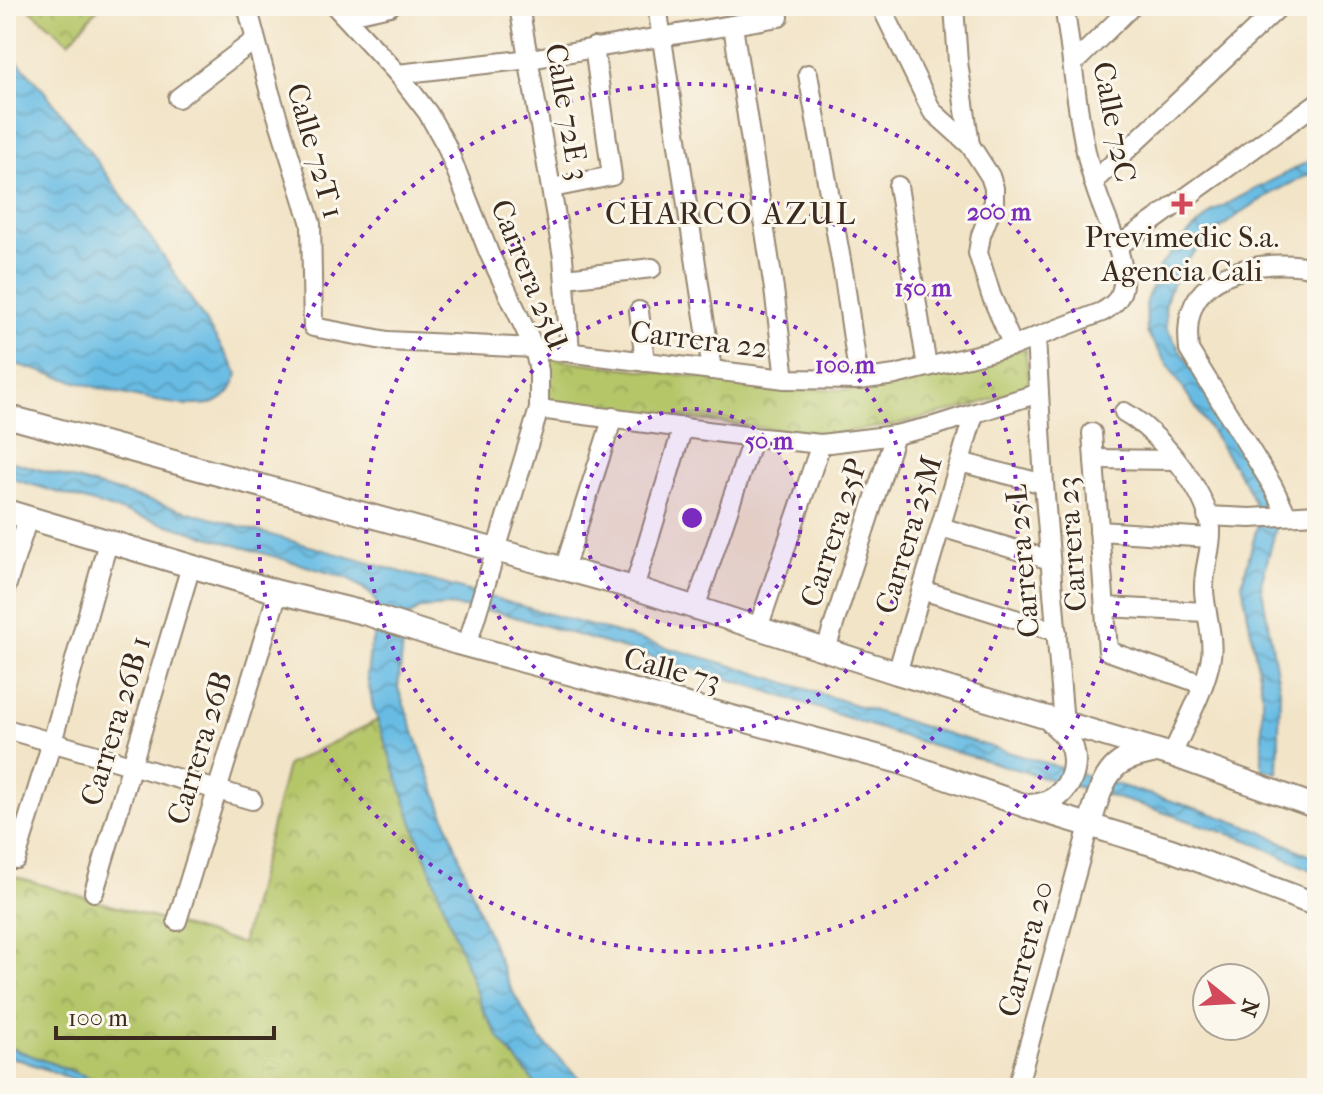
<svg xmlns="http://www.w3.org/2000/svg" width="1323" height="1094" viewBox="0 0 1323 1094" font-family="'IM FELL French Canon',serif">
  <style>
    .park { fill: url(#park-crowns); stroke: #787844; stroke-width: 2 }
    .water { fill: url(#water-waves); stroke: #517381; stroke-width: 2 }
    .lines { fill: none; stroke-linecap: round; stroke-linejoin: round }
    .minor-casing { stroke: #968772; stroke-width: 22 }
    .major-casing { stroke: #968772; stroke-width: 26 }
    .minor { stroke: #fff; stroke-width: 18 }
    .major { stroke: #fff; stroke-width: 22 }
    .ring { fill: none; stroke: #7b2cbf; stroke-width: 4; stroke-dasharray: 4 8 }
    .poi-dot { fill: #d1495b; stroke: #fbf7ec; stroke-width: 3 }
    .labels { text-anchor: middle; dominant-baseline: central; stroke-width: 6; stroke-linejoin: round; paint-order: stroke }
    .street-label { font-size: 30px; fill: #3b2a1e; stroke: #fbf7ec }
    .poi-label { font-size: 30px; fill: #3b2a1e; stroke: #fbf7ec }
    .neighbourhood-label { font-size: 32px; letter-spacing: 2px; fill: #3b2a1e; stroke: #fbf7ec }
    .centre { fill: #7b2cbf; stroke: #fbf7ec; stroke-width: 4 }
    .ring-label { font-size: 24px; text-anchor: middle; font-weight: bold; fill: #7b2cbf; stroke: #fbf7ec; stroke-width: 6; stroke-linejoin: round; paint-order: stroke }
  </style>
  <defs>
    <pattern id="park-crowns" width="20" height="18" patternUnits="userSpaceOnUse" patternTransform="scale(2)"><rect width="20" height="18" fill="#b5c669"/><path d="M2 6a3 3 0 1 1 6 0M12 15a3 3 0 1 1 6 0" fill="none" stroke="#94a156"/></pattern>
    <pattern id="water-waves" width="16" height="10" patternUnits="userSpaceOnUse" patternTransform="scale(2)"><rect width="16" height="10" fill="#67bce4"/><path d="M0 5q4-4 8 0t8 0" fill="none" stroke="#5699b8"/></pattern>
  </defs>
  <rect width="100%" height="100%" fill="#fbf7ec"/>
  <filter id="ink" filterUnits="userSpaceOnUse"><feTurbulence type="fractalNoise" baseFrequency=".0125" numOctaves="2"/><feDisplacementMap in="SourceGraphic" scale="16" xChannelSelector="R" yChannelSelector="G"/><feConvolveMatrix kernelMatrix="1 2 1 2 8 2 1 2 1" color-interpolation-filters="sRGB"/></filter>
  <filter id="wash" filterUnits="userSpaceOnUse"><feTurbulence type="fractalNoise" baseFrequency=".006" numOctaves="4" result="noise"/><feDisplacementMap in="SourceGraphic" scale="32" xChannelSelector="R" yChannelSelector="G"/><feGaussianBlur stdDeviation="1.8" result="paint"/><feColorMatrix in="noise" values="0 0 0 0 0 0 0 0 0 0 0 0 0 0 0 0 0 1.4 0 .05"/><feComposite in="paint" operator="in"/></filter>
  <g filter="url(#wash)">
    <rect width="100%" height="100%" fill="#f2e4c7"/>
    <g class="park">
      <path d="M26,6H100L69,42Z"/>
      <path d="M1025,348L1030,385L973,406L894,425L822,435L547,402L545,358L785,388L859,390L929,377Z"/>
      <path d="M378,720L414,826L483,1010L499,1038L539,1088H116L6,1046V874L242,944L287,765Z"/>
    </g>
    <g class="water">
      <path d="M6,51C35,76 58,109 81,140C138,215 189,294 238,374C233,387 229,396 216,402C180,417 47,373 6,361Z"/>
      <path d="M1317,157V171C1266,193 1178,244 1166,303C1164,311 1166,320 1166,328L1273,497L1276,528L1261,584L1280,690L1278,773L1262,769V691L1242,583L1257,527L1254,502L1245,483L1147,333L1146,301L1159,267L1186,236L1213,211Z"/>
      <path d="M6,460L740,668L918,725L1205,811L1262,832L1317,859V873L1250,841L1144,806L911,739L749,685L501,613L449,606L422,608L409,616L405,628L398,688L483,922L510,987L540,1039L589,1088H539L499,1038L483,1010L414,826L373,707L367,676L370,649L381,613L373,596L350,579L6,477Z"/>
      <path d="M6,1046L116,1088H98L6,1055Z"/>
    </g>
  </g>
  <g filter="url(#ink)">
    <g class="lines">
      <g class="minor-casing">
        <g id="minor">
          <path d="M247,6L270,93L311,224L313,327L388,341L534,348L785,379L859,380L895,375L1013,346L1102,312C1113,306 1122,298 1123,284C1126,254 1102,213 1094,183C1077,127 1074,64 1064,6"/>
          <path d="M335,6L398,74L428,113L446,145L489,253L534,348L539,371V409L467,645"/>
          <path d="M519,6L563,257L570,352"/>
          <path d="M657,6L712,370"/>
          <path d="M881,6L932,111L970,145L990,176L994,188V202L981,235L978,253L991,295L1013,346"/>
          <path d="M954,6L958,62L970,145"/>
          <path d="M345,16L390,6"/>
          <path d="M733,26L774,289L785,379"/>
          <path d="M1074,63L1132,6"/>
          <path d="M398,74L530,59L779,17"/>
          <path d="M808,74L844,277L859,380"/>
          <path d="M178,98L255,40"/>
          <path d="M1093,182L1280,6"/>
          <path d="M898,186L927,367"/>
          <path d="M552,188L612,176L594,47"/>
          <path d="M1117,247L1317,103"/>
          <path d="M566,278L652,268"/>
          <path d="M639,311L645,362"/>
          <path d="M1036,337L1044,484L1064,724"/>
          <path d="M539,409L753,437L821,444L895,435L934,426L1039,393"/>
          <path d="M1124,412C1157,430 1207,490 1211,529C1212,550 1203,569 1204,590C1205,612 1214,636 1211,657C1205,691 1185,724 1172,755"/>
          <path d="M1092,433L1108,651L1202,684"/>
          <path d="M1094,459L1176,460"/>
          <path d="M960,462L1044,484"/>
          <path d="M1287,515L1272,485L1189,350C1188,337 1187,325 1191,312C1205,266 1278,258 1317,269"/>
          <path d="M1207,516L1250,518L1317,514"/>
          <path d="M941,527L1050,560"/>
          <path d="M1099,531L1210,538"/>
          <path d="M564,569L613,417"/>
          <path d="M6,587L28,518"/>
          <path d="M634,588L683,427"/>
          <path d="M922,590L1057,632"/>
          <path d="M1105,607L1206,612"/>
          <path d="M695,608L753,437"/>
          <path d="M758,628L821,444"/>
          <path d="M826,649L895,435"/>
          <path d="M897,673L974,414"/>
          <path d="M6,729L252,800"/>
          <path d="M16,859L52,742L108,542"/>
          <path d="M94,892L191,566"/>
          <path d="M177,921L278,592"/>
          <path d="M1017,1088L1089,826"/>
        </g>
      </g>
      <g class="major-casing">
        <g id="major">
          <path d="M6,416L634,588L897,673L1172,755L1317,807"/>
          <path d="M6,511L278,592L364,613L457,643L903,763L1026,806L1171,850L1317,905"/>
          <path d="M1027,806C1056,807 1079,782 1073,752C1071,739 1061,730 1051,721"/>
          <path d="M1089,826C1096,806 1101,776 1120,763C1130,756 1145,754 1156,751"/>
        </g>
      </g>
      <use href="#minor" class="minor"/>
      <use href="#major" class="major"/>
    </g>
  </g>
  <circle cx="692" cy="518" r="109" fill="#7b2cbf" fill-opacity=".12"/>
  <g class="ring">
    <circle cx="692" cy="518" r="109"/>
    <circle cx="692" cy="518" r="217"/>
    <circle cx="692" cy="518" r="326"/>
    <circle cx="692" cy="518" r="434"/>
  </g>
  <path class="poi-dot" d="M1178 192h8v8h8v8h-8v8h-8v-8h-8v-8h8z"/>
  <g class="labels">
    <g class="street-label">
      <text transform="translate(567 112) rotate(80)">Calle 72E 3</text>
      <text transform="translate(1114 122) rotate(79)">Calle 72C</text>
      <text transform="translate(315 151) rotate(74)">Calle 72T 1</text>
      <text transform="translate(529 275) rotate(68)">Carrera 25U</text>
      <text transform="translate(699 340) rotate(7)">Carrera 22</text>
      <text transform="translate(834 533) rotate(-72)">Carrera 25P</text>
      <text transform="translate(909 535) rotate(-73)">Carrera 25M</text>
      <text transform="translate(1072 544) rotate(-94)">Carrera 23</text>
      <text transform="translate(1023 561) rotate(-95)">Carrera 25L</text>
      <text transform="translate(672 670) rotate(15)">Calle 73</text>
      <text transform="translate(116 721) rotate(-73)">Carrera 26B 1</text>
      <text transform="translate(200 748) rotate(-73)">Carrera 26B</text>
      <text transform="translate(1026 949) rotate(-75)">Carrera 20</text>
    </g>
    <g class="poi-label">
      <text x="1182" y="237">Previmedic S.a.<tspan x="1182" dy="34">Agencia Cali</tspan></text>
    </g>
    <g class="neighbourhood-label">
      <text x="731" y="213">CHARCO AZUL</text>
    </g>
  </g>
  <circle cx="692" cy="518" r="12" class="centre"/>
  <g class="ring-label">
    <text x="999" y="220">200 m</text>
    <text x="923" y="296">150 m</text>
    <text x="845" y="373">100 m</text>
    <text x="769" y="449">50 m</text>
  </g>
  <rect width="1323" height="1094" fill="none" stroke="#fbf7ec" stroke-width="32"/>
  <g transform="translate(1231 1002) rotate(108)"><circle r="38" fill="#fbf7ec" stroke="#aea59a" stroke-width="2"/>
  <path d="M0-6L14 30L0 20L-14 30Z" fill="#d1495b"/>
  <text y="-12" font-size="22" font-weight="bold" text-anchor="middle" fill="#3b2a1e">N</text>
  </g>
  <path d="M56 1026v12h218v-12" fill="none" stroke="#3b2a1e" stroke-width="4"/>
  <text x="68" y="1026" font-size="24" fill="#3b2a1e" stroke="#fbf7ec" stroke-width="6" paint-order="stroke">100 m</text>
</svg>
